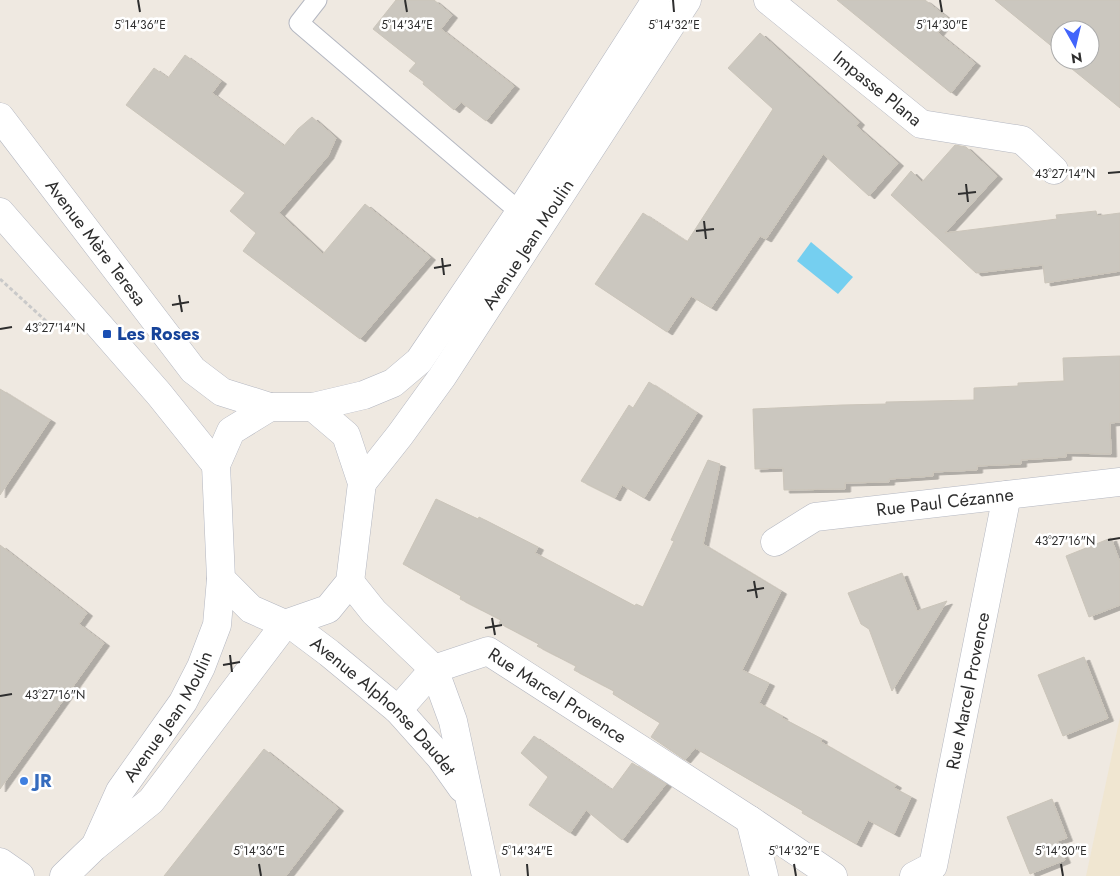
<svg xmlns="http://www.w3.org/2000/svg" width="1120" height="876" viewBox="0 0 1120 876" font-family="Jost,sans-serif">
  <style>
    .education { fill: #f0e6d1 }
    .water { fill: #75cff0 }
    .building { fill: #cbc7bf; stroke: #cbc5ba; filter: url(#shadow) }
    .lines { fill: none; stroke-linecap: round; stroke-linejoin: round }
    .lane-casing { stroke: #b4b7c1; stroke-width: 21 }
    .street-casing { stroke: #b4b7c1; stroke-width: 29 }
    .secondary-casing { stroke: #b4b7c1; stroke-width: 29 }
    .path { stroke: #c9c9c9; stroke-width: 3; stroke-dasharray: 4 2.5; stroke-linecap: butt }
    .lane { stroke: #fff; stroke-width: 19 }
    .street { stroke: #fff; stroke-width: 28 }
    .secondary { stroke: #fff; stroke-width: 28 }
    .ticks { fill: none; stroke: #2e2e2e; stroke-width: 2 }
    .transit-dot { fill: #1a4fb4; stroke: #fff; stroke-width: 2 }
    .shop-dot { fill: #3f7fe0; stroke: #fff; stroke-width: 2 }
    .labels { text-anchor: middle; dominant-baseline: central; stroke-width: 5; stroke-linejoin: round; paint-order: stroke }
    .street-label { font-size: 18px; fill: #2e2e2e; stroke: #fff }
    .transit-label { font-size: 18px; font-weight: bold; fill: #164399; stroke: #fff; text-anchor: start }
    .shop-label { font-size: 18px; font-weight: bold; fill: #366cbe; stroke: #fff; text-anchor: start }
    .ticks-label { font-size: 12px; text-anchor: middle; fill: #2e2e2e; stroke: #fff; stroke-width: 5; stroke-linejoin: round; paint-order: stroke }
  </style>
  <defs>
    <filter id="shadow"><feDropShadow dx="5.5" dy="3" stdDeviation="0" flood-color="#0004"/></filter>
  </defs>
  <rect width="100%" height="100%" fill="#efe9e1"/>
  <path class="education" d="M1120,717V876H1086Z"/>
  <path class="water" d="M811,242L853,277L838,294L797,261Z"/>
  <g class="building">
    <path d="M396,0H434L452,15L441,29L514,86L486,121L461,102L454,110L423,84L424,82L409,71L416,63L373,29Z"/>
    <path d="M837,0H925L949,19L938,33L975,63L951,93Z"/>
    <path d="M995,0H1120V108L1061,60H1090V30H1060V53Z"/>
    <path d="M760,33L859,122L856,126L898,163L869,196L823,154L766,239L760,236L711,308L691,296L667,332L595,284L643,213L687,242L773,109L728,68Z"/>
    <path d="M185,55L221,81L212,93L284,146L298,129L312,117L336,138L328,156L279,213L323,254L365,204L430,257L360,339L243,251L256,233L230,211L245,193L126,105L154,68L168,78Z"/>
    <path d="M955,145L966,147L997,176L945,233L1057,219L1056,215L1096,211L1097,216L1120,213V271L1045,283L1043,265L976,273L891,195L911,171L922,182Z"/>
    <path d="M1120,356V422L1110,423L1111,454L1066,453V457L1021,460V464L977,466V470L933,472V476L889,479V482L845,483V489L784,490L783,468L755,469L753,409L842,405L886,404V402L974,400V388L1018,386V383L1064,381L1063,358Z"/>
    <path d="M649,382L697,413L644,498L622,485L615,498L581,481L629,405L633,408Z"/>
    <path d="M0,389L50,420L0,495Z"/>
    <path d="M708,460L720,464L703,544L781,591L742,670L769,683L759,703L782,716V718L822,739L821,742L896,785L894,788L911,797L894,834L868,820L856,844L802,813L803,811L695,748L685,760L651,737L660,723L613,694L614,691L574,670L576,666L537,646L539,644L499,623L501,620L460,599L461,596L403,564L436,499L478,519L479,517L538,547L535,553L635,606L636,604L643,607L674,541L671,540Z"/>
    <path d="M1111,538L1120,562V605L1089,617L1066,556Z"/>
    <path d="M0,545L87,613L79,624L104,643L0,789Z"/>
    <path d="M902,573L917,611L947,601L892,691L869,629L861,624L848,593Z"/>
    <path d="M1084,657L1108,718L1063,736L1038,675Z"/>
    <path d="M534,736L612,790L632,763L666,784L622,840L586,810L570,833L529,805L548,777L521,753Z"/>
    <path d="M264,749L338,808L286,876H164Z"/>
    <path d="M1052,799L1067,838L1057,841L1065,860L1030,874L1007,817Z"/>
  </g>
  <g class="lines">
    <g class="lane-casing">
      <path id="lane" d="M317,0L299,23L520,212"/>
    </g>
    <g class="street-casing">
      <g id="street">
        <path id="s1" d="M768,0L921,124L1022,140L1054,170"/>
        <path id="s2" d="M775,542L815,517L1120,482"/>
        <path id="s3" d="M398,710L434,669L488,651L750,820L833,876"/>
        <path d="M750,820L764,876"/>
        <path d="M0,862L20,876"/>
        <path id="s4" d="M914,876L933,866L1007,495"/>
      </g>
    </g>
    <g class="secondary-casing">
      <g id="secondary">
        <path id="s5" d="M0,117L193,370L222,392L270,407"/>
        <path d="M0,212L159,394L216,465"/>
        <path d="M313,407L346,435L362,483L350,582L328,609L285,624L251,609L221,579L216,465L231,431L270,407H313L364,395L393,383L419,361L520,212L656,0"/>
        <path id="s6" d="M362,483L400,435L442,377L687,0"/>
        <path d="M350,582L374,612L434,669L453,721L486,876"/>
        <path id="s7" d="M289,623L329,653L398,710L440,757L462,788"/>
        <path id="s8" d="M97,842L120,791L183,702L201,667L217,625L221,579"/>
        <path d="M64,876L94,847L151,801L285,624"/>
      </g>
    </g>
    <path class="path" d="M0,279L46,321"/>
    <use href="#lane" class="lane"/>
    <use href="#street" class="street"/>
    <use href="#secondary" class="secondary"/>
  </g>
  <path class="ticks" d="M138,0L140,12M405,0L407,12M673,0L674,12M940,0L942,12M1108,173L1120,172M966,184L968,202M958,194L976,192M704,221L706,239M696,231L714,229M442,258L444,275M434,268L451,265M179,295L182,312M172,305L189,302M0,329L12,327M1108,540L1120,538M754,581L757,598M747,591L764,588M492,618L495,635M485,628L502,625M230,655L232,672M223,665L240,662M0,696L12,694M259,864L261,876M527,864L528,876M794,864L796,876M1061,864L1063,876"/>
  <rect class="transit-dot" x="102" y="329" width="10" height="10" rx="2.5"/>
  <circle class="shop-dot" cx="24" cy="781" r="5"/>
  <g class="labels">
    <g class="street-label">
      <text stroke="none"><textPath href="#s1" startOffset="141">Impasse Plana</textPath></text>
      <text stroke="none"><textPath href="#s5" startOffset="158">Avenue Mère Teresa</textPath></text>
      <text stroke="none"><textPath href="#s6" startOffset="291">Avenue Jean Moulin</textPath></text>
      <text stroke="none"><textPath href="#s2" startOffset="178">Rue Paul Cézanne</textPath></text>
      <text stroke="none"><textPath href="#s4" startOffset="200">Rue Marcel Provence</textPath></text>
      <text stroke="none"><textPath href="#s3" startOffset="194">Rue Marcel Provence</textPath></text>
      <text stroke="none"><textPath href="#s7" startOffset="126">Avenue Alphonse Daudet</textPath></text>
      <text stroke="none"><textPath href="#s8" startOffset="145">Avenue Jean Moulin</textPath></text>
    </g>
    <g class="transit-label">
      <text x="117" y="334">Les Roses</text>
    </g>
    <g class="shop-label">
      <text x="34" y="781">JR</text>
    </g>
  </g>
  <g class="ticks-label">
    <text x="140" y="29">5°14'36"E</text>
    <text x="407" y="29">5°14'34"E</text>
    <text x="674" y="29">5°14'32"E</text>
    <text x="942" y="29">5°14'30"E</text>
    <text x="1065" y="178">43°27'14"N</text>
    <text x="55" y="332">43°27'14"N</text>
    <text x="1065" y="545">43°27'16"N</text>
    <text x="55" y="699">43°27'16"N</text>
    <text x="259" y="855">5°14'36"E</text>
    <text x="527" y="855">5°14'34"E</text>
    <text x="794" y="855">5°14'32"E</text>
    <text x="1061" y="855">5°14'30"E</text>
  </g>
  <g transform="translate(1075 45) rotate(172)"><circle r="24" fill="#ffffff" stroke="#ababab"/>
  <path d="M0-4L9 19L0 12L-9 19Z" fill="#4264fb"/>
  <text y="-8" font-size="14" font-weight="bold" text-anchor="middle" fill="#2e2e2e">N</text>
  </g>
</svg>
